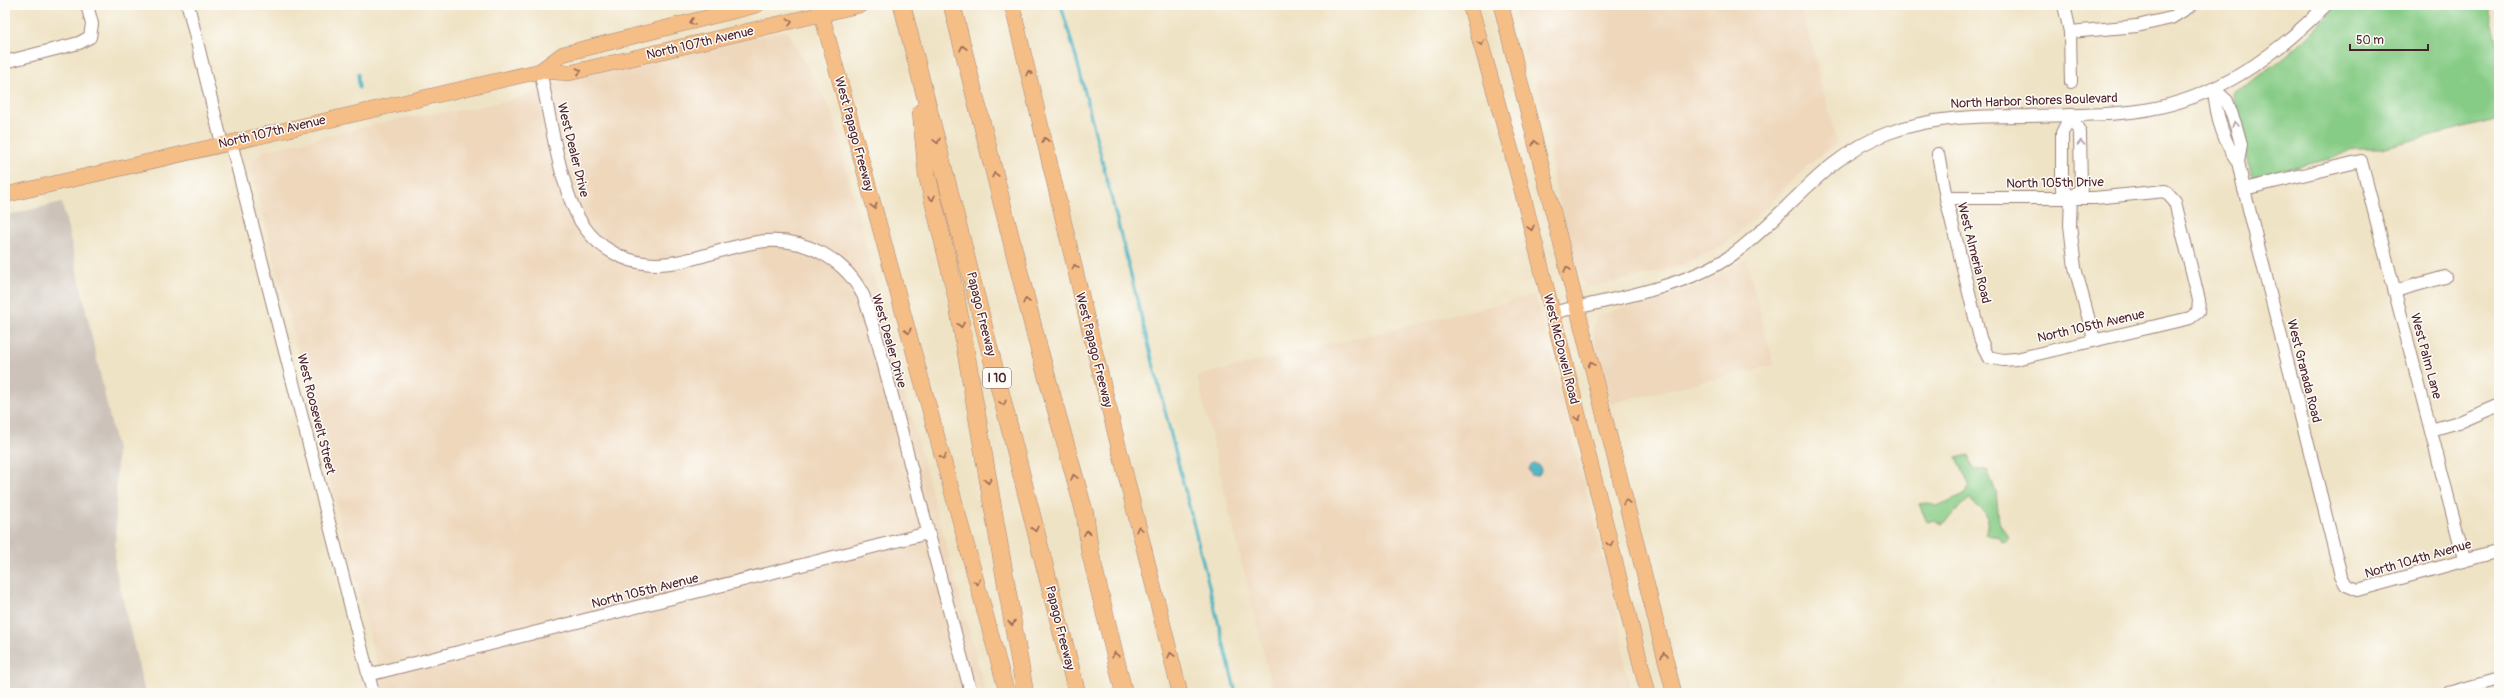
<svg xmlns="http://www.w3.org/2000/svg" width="2504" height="698" viewBox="0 0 2504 698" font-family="Pangolin,sans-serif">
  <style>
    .built { fill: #eed7bb }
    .industrial { fill: #ccc2b9 }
    .green { fill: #87cc86; stroke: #687658 }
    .water { fill: #47b3c3; stroke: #486977 }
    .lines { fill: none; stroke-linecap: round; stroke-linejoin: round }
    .stream { stroke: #47b3c3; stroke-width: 3 }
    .minor-casing { stroke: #9c8178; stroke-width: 14 }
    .major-casing { stroke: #9c8178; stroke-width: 16 }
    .highway-casing { stroke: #9c8178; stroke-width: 18 }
    .minor { stroke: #fff; stroke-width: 12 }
    .major { stroke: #f6be87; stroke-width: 15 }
    .highway { stroke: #f6be87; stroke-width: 17 }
    .oneway { stroke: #976754 }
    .oneway2 { stroke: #ae9aa0 }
    .labels { text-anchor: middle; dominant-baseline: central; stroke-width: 3; stroke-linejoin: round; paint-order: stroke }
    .shield { fill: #fdfcf7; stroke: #806168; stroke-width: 1 }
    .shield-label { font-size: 12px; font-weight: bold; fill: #4a1f2b }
    .street-label { font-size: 13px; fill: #4a1f2b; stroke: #fdfcf7 }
  </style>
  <rect width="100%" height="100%" fill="#fdfcf7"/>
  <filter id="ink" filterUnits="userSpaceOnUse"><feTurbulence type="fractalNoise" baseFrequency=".025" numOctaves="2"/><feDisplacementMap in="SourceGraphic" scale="8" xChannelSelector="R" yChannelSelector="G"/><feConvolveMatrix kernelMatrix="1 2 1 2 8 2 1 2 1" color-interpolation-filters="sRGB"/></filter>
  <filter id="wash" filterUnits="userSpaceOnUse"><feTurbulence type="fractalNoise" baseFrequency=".012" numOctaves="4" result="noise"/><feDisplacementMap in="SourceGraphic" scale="16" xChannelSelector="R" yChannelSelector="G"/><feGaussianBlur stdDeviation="0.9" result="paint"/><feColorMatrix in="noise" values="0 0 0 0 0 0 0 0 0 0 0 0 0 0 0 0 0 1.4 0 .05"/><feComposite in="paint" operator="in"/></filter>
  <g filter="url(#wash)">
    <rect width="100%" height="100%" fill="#efe3c5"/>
    <g class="built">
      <path d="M1513,5H1801L1837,144L1809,164L1755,218L1723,245L1680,266L1634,278L1597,286H1586L1581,279L1553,179L1550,140L1536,79L1526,58Z"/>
      <path d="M787,30L833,115L883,312L986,693H384L251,168L253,160L263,151L403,118L475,108L518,98L569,79Z"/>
      <path d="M1746,259L1774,365L1611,403L1593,332V326L1598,315L1699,286Z"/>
      <path d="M1535,295L1618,613L1625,667L1632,693H1273L1197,376Z"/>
      <path d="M1994,678L1998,693H1981Z"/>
    </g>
    <path class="industrial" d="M62,202L117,450L115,566L145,693H5V216Z"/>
    <g class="green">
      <path d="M2337,5H2487L2499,52V118L2382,148H2354L2334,158L2252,177L2232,93C2272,70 2308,40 2337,5Z"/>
      <path d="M1969,455L1972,466L1976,470H1987L1996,492L1999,522L2008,539L2004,543L1997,537L1986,533L1988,519L1984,511L1970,500C1956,505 1954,520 1941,524L1934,520L1927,522L1919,504L1928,503L1936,506L1965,494L1969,484L1956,458Z"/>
    </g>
    <circle class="water" cx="1535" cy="470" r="6"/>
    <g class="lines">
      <g class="stream">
        <path d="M1061,5L1077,61L1236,693"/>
        <path d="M358,74L359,88"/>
      </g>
    </g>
  </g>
  <g filter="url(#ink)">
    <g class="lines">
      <g class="minor-casing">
        <g id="minor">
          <path d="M188,5L222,144"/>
          <path d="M2064,5L2070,32L2071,82"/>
          <path d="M2070,32L2137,26L2171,18L2192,5"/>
          <path d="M5,62L79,43L90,37L92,24L87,5"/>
          <path d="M540,71C550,114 559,186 581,222C592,239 604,249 622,257C670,278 717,245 766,241C805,238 845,259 863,295C867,304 869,314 873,324L971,693"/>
          <path d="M2214,89L2227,101L2236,126L2241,144L2238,162L2244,189L2341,576L2346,585L2358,590L2499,551"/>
          <path d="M2214,89C2216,114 2223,141 2238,162"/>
          <path d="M2071,115L2062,133V189L2071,198L2070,225L2075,268L2094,339"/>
          <path d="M231,142L373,693"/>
          <path d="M1938,154L1946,198L1980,338L1988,357L2003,360L2016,359L2190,318L2198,312L2199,300L2175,202L2165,191L2094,198H1946"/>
          <path d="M2244,189L2361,161L2464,559"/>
          <path d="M2071,198L2081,189L2080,133L2071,115"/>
          <path d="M2395,291L2445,277"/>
          <path d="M1551,313C1605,301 1688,287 1732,255C1786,216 1823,156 1888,133C1934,116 1980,116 2028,116C2067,115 2107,116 2145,110C2218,98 2275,56 2326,5"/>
          <path d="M2431,430L2462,421L2499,405"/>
          <path d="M368,675L928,533"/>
          <path d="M2448,693L2499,679"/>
        </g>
      </g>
      <g class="major-casing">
        <g id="major">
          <path d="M819,5L1007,693"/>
          <path d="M1012,5L1091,336L1180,693"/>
          <path d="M1470,5L1518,175L1648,693"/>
          <path d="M1501,5L1674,693"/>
          <path d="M540,71L563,54L757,5"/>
          <path d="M5,195L540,71L569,73L860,5"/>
        </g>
      </g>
      <g class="highway-casing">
        <g id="highway">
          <path d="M902,5L1077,693"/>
          <path d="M952,5L1036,338L1085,514L1090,552L1124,693"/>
          <path d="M921,112L927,175L956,295L1025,693"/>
        </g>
      </g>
      <use href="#minor" class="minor"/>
      <use href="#major" class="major"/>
      <use href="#highway" class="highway"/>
    </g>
    <defs><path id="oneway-chevron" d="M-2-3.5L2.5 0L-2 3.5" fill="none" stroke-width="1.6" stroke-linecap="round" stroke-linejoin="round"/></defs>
    <g class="oneway">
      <use href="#oneway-chevron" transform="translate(692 22) rotate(165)"/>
      <use href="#oneway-chevron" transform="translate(790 22) rotate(-14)"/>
      <use href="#oneway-chevron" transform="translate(1481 43) rotate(74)"/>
      <use href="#oneway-chevron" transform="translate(963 48) rotate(-104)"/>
      <use href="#oneway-chevron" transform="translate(579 71) rotate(-13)"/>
      <use href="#oneway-chevron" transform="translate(1029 73) rotate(-103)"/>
      <use href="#oneway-chevron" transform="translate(1045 140) rotate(-103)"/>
      <use href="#oneway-chevron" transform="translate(937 141) rotate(76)"/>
      <use href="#oneway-chevron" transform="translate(1535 143) rotate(-104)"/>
      <use href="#oneway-chevron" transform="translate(995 175) rotate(-104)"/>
      <use href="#oneway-chevron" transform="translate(932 198) rotate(76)"/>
      <use href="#oneway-chevron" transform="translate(874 206) rotate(75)"/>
      <use href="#oneway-chevron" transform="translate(1531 228) rotate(76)"/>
      <use href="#oneway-chevron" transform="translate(1075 267) rotate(-103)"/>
      <use href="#oneway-chevron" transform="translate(1567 269) rotate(-104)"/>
      <use href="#oneway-chevron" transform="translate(1026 301) rotate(-104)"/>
      <use href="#oneway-chevron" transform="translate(961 325) rotate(80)"/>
      <use href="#oneway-chevron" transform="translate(908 331) rotate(75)"/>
      <use href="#oneway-chevron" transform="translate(1591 364) rotate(-104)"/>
      <use href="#oneway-chevron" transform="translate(1003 403) rotate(76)"/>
      <use href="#oneway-chevron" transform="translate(1578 418) rotate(76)"/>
      <use href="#oneway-chevron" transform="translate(943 457) rotate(75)"/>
      <use href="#oneway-chevron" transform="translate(1074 477) rotate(-105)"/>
      <use href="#oneway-chevron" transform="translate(988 481) rotate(80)"/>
      <use href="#oneway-chevron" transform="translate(1626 502) rotate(-104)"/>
      <use href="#oneway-chevron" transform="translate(1035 529) rotate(76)"/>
      <use href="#oneway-chevron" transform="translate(1139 529) rotate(-104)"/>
      <use href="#oneway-chevron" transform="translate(1087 533) rotate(-98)"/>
      <use href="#oneway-chevron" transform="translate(1610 544) rotate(76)"/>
      <use href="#oneway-chevron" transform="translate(977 582) rotate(75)"/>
      <use href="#oneway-chevron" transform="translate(1012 623) rotate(80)"/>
      <use href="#oneway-chevron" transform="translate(1115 655) rotate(-104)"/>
      <use href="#oneway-chevron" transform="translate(1171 655) rotate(-104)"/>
      <use href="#oneway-chevron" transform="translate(1664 655) rotate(-104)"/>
    </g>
    <g class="oneway2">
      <use href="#oneway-chevron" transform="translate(2235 124) rotate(-107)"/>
      <use href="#oneway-chevron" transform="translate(2081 143) rotate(-91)"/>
    </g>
  </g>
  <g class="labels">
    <rect class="shield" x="983" y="368" width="28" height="20" rx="3"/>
    <g class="shield-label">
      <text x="997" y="378">I 10</text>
    </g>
    <g class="street-label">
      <text transform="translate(700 43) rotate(-13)">North 107th Avenue</text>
      <text transform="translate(2034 101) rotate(-2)">North Harbor Shores Boulevard</text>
      <text transform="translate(272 132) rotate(-13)">North 107th Avenue</text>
      <text transform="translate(854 134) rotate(75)">West Papago Freeway</text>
      <text transform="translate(573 150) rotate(76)">West Dealer Drive</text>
      <text transform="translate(2055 183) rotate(-1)">North 105th Drive</text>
      <text transform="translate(1974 253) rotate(76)">West Almeria Road</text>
      <text transform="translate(981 314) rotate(76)">Papago Freeway</text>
      <text transform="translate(2091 326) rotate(-13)">North 105th Avenue</text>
      <text transform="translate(889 341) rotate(74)">West Dealer Drive</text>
      <text transform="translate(1561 349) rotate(76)">West McDowell Road</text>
      <text transform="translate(1094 350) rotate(76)">West Papago Freeway</text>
      <text transform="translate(2426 356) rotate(75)">West Palm Lane</text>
      <text transform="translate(2304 371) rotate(76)">West Granada Road</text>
      <text transform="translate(316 414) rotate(76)">West Roosevelt Street</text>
      <text transform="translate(2418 559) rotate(-16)">North 104th Avenue</text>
      <text transform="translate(645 591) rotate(-14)">North 105th Avenue</text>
      <text transform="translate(1060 628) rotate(76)">Papago Freeway</text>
    </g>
  </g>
  <rect width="2504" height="698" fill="none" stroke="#fdfcf7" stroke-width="20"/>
  <path d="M2350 44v6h78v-6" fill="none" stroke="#4a1f2b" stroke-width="2"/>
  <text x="2356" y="44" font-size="12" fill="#4a1f2b" stroke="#fdfcf7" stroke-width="3" paint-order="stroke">50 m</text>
</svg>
